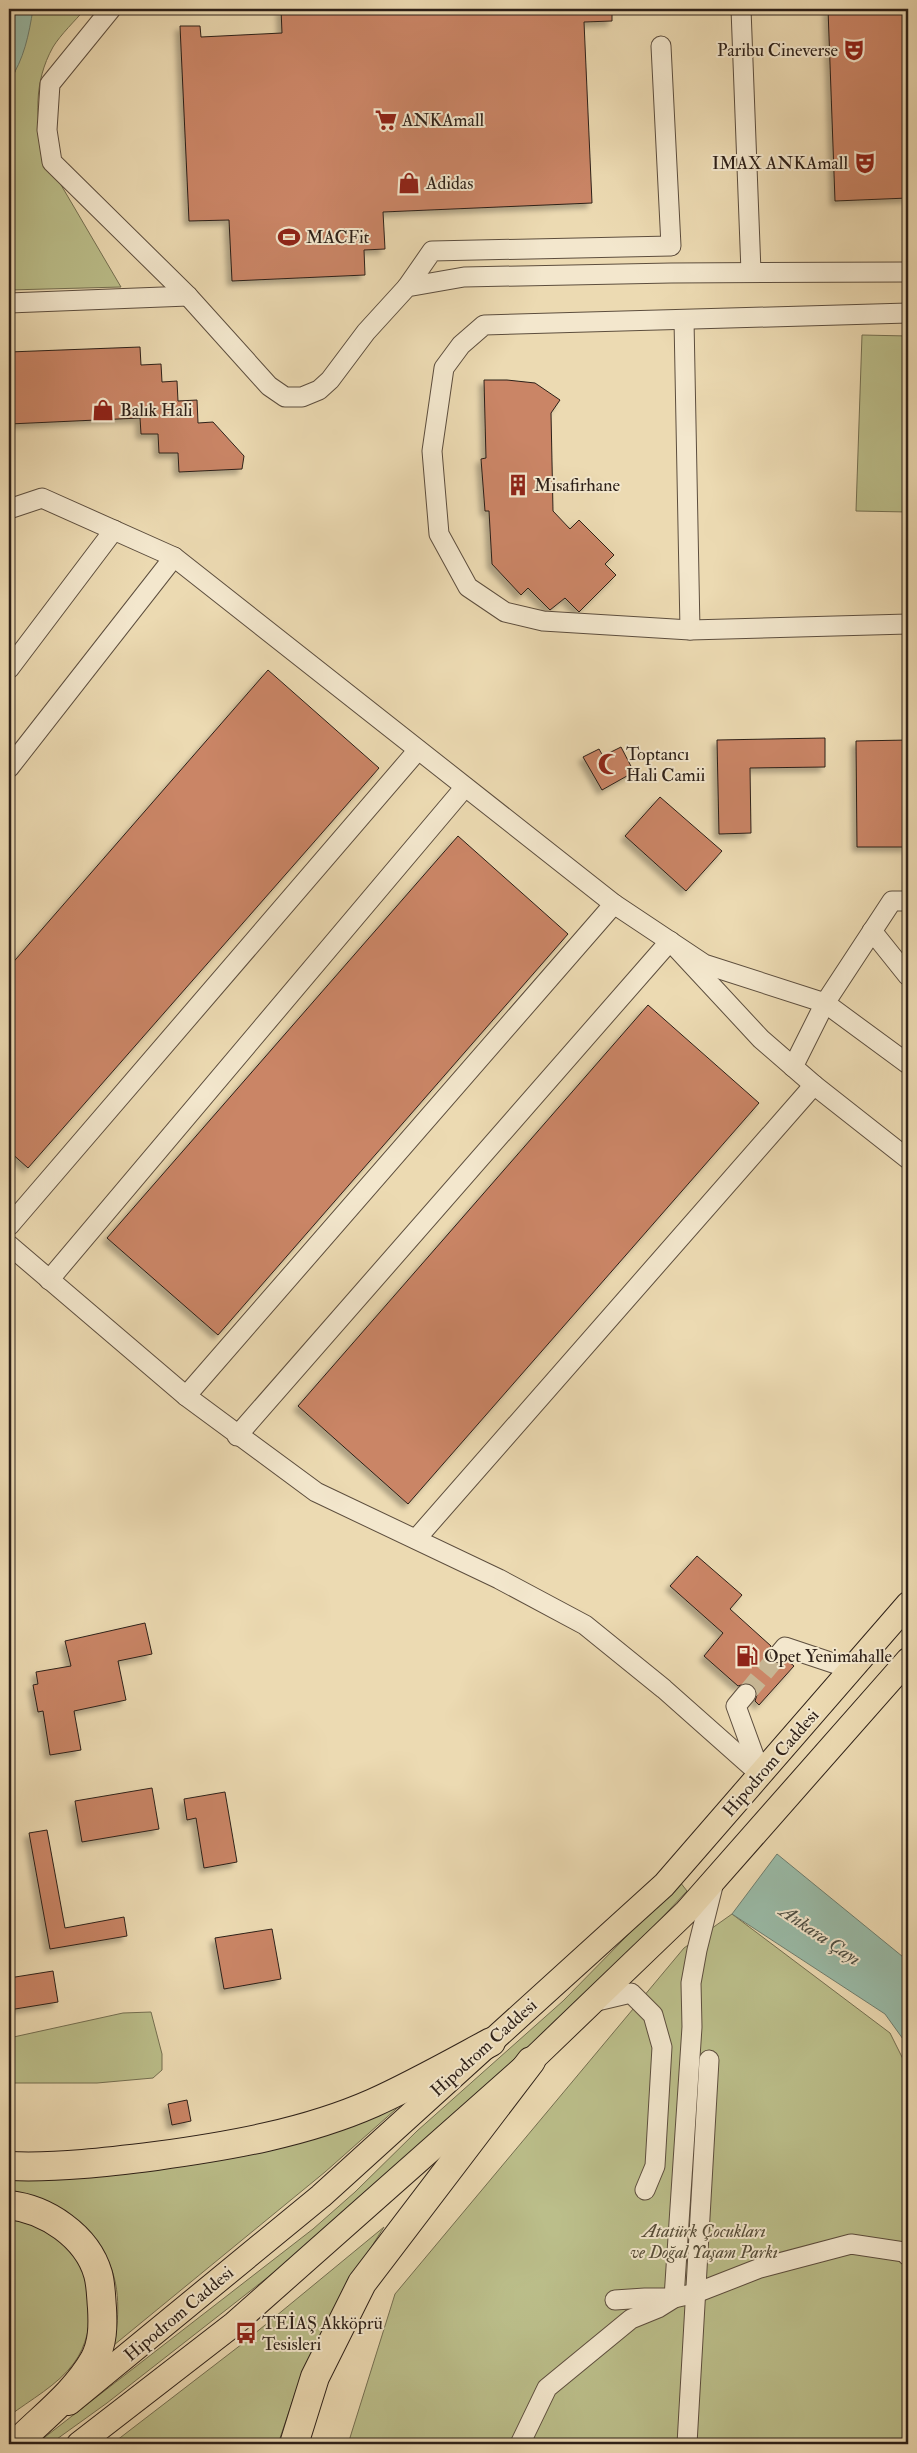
<svg xmlns="http://www.w3.org/2000/svg" width="917" height="2453" viewBox="0 0 917 2453" font-family="'IM FELL Double Pica',serif">
  <style>
    .green { fill: #bbbe8a; stroke: #746f51 }
    .water { fill: #99bba8; stroke: #6e7d6e }
    .building { fill: #ca8566; stroke: #2d2018; filter: url(#shadow) }
    .lines { fill: none; stroke-linecap: round; stroke-linejoin: round }
    .minor-tunnel { stroke: #c6b593; stroke-width: 19; stroke-dasharray: 19 9; stroke-linecap: butt }
    .minor-casing { stroke: #5d4e3e; stroke-width: 21 }
    .major-casing { stroke: #2d2018; stroke-width: 26 }
    .highway-casing { stroke: #2d2018; stroke-width: 30 }
    .minor { stroke: #f3e7cd; stroke-width: 19 }
    .major { stroke: #ecdab2; stroke-width: 24 }
    .highway { stroke: #ecdab2; stroke-width: 28 }
    .labels { text-anchor: middle; dominant-baseline: central; stroke-width: 4; stroke-linejoin: round; paint-order: stroke }
    .poi-label { font-size: 18px; fill: #2d2018; stroke: #f3e7cd; text-anchor: start }
    .street-label { font-size: 18px; fill: #2d2018; stroke: #f3e7cd }
    .park-label { font-size: 18px; font-style: italic; fill: #584f3a; stroke: #f3e7cd }
    .water-label { font-size: 19px; font-style: italic; fill: #4d4e43; stroke: #f3e7cd }
  </style>
  <defs>
    <filter id="shadow"><feDropShadow dx="-4.5" dy="4.5" stdDeviation="2.5" flood-color="#0004"/></filter>
  </defs>
  <rect width="100%" height="100%" fill="#ecdab2"/>
  <filter id="stains"><feTurbulence type="fractalNoise" baseFrequency=".004" numOctaves="4"/><feColorMatrix values="0 0 0 0 .2 0 0 0 0 .09 0 0 0 0 .02 0 0 0 .5 -.17"/></filter>
  <radialGradient id="worn" r=".72"><stop offset=".6" stop-color="#630" stop-opacity="0"/><stop offset="1" stop-color="#630" stop-opacity=".3"/></radialGradient>
  <g class="green">
    <path d="M33,9H85C75,21 61,34 53,47C33,83 36,118 44,156L121,287L9,290V81L15,72Z"/>
    <path d="M862,335L908,336V512L856,511Z"/>
    <path d="M680,1882L687,1891L637,1944L575,2005L332,2227L107,2403L50,2444H36L313,2229L355,2192L417,2131L563,2001Z"/>
    <path d="M732,1914L890,2033L908,2069V2444H348L395,2294L684,1948Z"/>
    <path d="M151,2012L162,2054V2070L153,2078L97,2083H9V2038L123,2013Z"/>
    <path d="M404,2102L325,2172L114,2345C120,2313 121,2277 101,2249C95,2240 84,2233 76,2225C56,2206 37,2195 9,2192V2175Z"/>
    <path d="M9,2219C29,2222 49,2229 65,2242C96,2269 98,2331 74,2363C58,2385 30,2400 9,2416Z"/>
    <path d="M384,2227L351,2279L301,2376L278,2444H112L242,2344Z"/>
  </g>
  <g class="water">
    <path d="M16,9H33C29,34 24,60 9,81V18Z"/>
    <path d="M777,1854L908,1961V2046L885,2014L732,1914Z"/>
  </g>
  <g class="building">
    <path d="M281,9H612V21L584,22L592,203L383,212L385,249L364,250L365,275L232,281L229,220L189,221L180,26H200L201,37L282,33Z"/>
    <path d="M828,9H908V198L835,201Z"/>
    <path d="M140,347L141,365L161,364L162,382L177,381L178,401L197,400L198,423L213,422L244,456L242,469L179,472L178,453H159L158,434H141L140,418L9,424V352Z"/>
    <path d="M484,380H507L535,383L560,400L551,413L553,511L570,529L579,520L614,555L605,564L616,575L579,612L565,598L550,610L528,588L521,595L492,564L489,511H485L481,459L486,458Z"/>
    <path d="M268,670L379,768L28,1168L9,1151V967Z"/>
    <path d="M825,738V767L750,768L751,833L719,834L717,740Z"/>
    <path d="M908,740V847H857L856,741Z"/>
    <path d="M621,747L634,772L602,790L583,757L599,749L603,756Z"/>
    <path d="M660,797L722,851L686,891L625,836Z"/>
    <path d="M458,836L568,934L218,1335L107,1238Z"/>
    <path d="M648,1005L759,1103L408,1504L298,1406Z"/>
    <path d="M697,1556L742,1595L730,1609L771,1646L769,1652L772,1661L779,1664L788,1661L794,1666L759,1705L755,1701L757,1695L754,1686L747,1683L738,1686L704,1656L723,1633L670,1586Z"/>
    <path d="M145,1623L152,1654L118,1661L126,1700L74,1711L81,1750L50,1755L43,1711L38,1712L33,1685L38,1684L36,1672L71,1666L65,1641Z"/>
    <path d="M152,1788L159,1829L82,1842L75,1801Z"/>
    <path d="M225,1792L237,1862L204,1868L196,1818L187,1820L184,1799Z"/>
    <path d="M47,1830L65,1928L124,1917L127,1936L50,1949L29,1833Z"/>
    <path d="M272,1929L281,1979L224,1989L215,1938Z"/>
    <path d="M53,1971L58,2002L9,2010V1978Z"/>
    <path d="M187,2100L191,2121L172,2125L168,2104Z"/>
  </g>
  <g class="lines">
    <path class="minor-tunnel" d="M746,1694L780,1653"/>
    <g class="minor-casing">
      <g id="minor">
        <path d="M111,9L50,84L47,130L52,162L188,296L269,386L285,397H302L319,390L330,380L366,332L407,287L464,277L671,273L908,272"/>
        <path d="M741,9L751,272"/>
        <path d="M407,287L432,251L671,246L661,46"/>
        <path d="M9,303L188,296"/>
        <path d="M908,313L484,325L461,345L444,368L432,451L439,534L468,587L505,612L543,621L690,630L908,624"/>
        <path d="M684,320L690,630"/>
        <path d="M9,509L42,498L174,557L614,904L704,964L825,1003L908,1064"/>
        <path d="M9,669L114,530"/>
        <path d="M9,768L174,557"/>
        <path d="M872,931L908,976"/>
        <path d="M793,1067L825,1003L892,901H908"/>
        <path d="M9,1226L418,750"/>
        <path d="M9,1245L186,1396L316,1492L499,1579L585,1625L664,1689L761,1775"/>
        <path d="M49,1280L465,787"/>
        <path d="M186,1396L614,904"/>
        <path d="M237,1436L670,941L761,1039L814,1085L908,1159"/>
        <path d="M416,1539L814,1085"/>
        <path d="M780,1653L785,1647L851,1669"/>
        <path d="M746,1694L736,1706L760,1772"/>
        <path d="M593,2002L631,1993L653,2015L662,2047L655,2166L645,2190"/>
        <path d="M615,2300L645,2298H674L692,2027L691,1983L697,1950L714,1882"/>
        <path d="M520,2444L547,2388L631,2319L658,2308L674,2298L696,2293L760,2268L851,2244L904,2252L908,2256"/>
        <path d="M687,2444L709,2060"/>
      </g>
    </g>
    <g class="major-casing">
      <g id="major">
        <path d="M69,2403L321,2196L664,1885L908,1604"/>
        <path d="M79,2444L234,2324L531,2061L686,1912L908,1660"/>
      </g>
    </g>
    <g class="highway-casing">
      <g id="highway">
        <path d="M9,2166C58,2168 108,2162 156,2156C229,2146 305,2133 373,2103C413,2085 452,2063 491,2042"/>
        <path d="M9,2205C46,2209 87,2236 98,2274C101,2284 101,2297 102,2308C103,2326 103,2343 94,2360C77,2390 48,2413 24,2436"/>
        <path d="M294,2444L315,2377L362,2283L531,2061"/>
      </g>
    </g>
    <use href="#minor" class="minor"/>
    <use href="#major" class="major"/>
    <use href="#highway" class="highway"/>
  </g>
  <defs>
    <g id="theatre-bare" transform="scale(1.725)"><path d="M-5-5.5Q0-4 5-5.5V0Q5 5 0 6Q-5 5-5 0ZM-3.3-2.5H-1v1.5H-3.3ZM1-2.5H3.3v1.5H1ZM-2.8 1Q0 5.5 2.8 1Z" fill="#8f2418" stroke="#f3e7cd" stroke-width="2.5" paint-order="stroke"/></g>
    <g id="supermarket-bare" transform="scale(1.725)"><path d="M-6-5.5h2.5l.6 2H6L4.5 2H-2.5L-4.4-4H-6ZM-1.5 3.2a1.3 1.3 0 1 0 .1 0ZM3 3.2a1.3 1.3 0 1 0 .1 0Z" fill="#8f2418" stroke="#f3e7cd" stroke-width="2.5" paint-order="stroke"/></g>
    <g id="shop-bare" transform="scale(1.725)"><path d="M-5-2.5h2.3a2.7 3.5 0 0 1 5.4 0H5L5.5 6h-11ZM-1.5-2.5h3a1.5 2.3 0 0 0-3 0Z" fill="#8f2418" stroke="#f3e7cd" stroke-width="2.5" paint-order="stroke"/></g>
    <g id="stadium-bare" transform="scale(1.725)"><path d="M0-5a6.5 5 0 1 0 0 10a6.5 5 0 1 0 0-10ZM-3.5-1.8h7v3.6h-7Z" fill="#8f2418" stroke="#f3e7cd" stroke-width="2.5" paint-order="stroke"/></g>
    <g id="building-bare" transform="scale(1.725)"><path d="M-4-6H4V6H1V3H-1V6H-4ZM-2.5-4.3h1.7v1.8h-1.7ZM.8-4.3h1.7v1.8H.8ZM-2.5-1h1.7V.8h-1.7ZM.8-1h1.7V.8H.8Z" fill="#8f2418" stroke="#f3e7cd" stroke-width="2.5" paint-order="stroke"/></g>
    <g id="mosque-bare" transform="scale(1.725)"><path d="M3.5-4.9A6 6 0 1 0 3.5 4.9A5 5 0 1 1 3.5-4.9Z" fill="#8f2418" stroke="#f3e7cd" stroke-width="2.5" paint-order="stroke"/></g>
    <g id="fuel-bare" transform="scale(1.725)"><path d="M-5.5-6h7V0h2V4h1.3V-2.5L3-4.5l.8-.8L6-3V5H2.5V1h-1V6h-7ZM-4.2-4.7v3.2H.2V-4.7Z" fill="#8f2418" stroke="#f3e7cd" stroke-width="2.5" paint-order="stroke"/></g>
    <g id="bus-bare" transform="scale(1.725)"><path d="M-5-6H5V4H4V6H2V4H-2V6H-4V4H-5ZM-3.5-4V0h7V-4ZM-3.5 1.2v1.5H-2V1.2ZM2 1.2v1.5H3.5V1.2Z" fill="#8f2418" stroke="#f3e7cd" stroke-width="2.5" paint-order="stroke"/></g>
  </defs>
  <g fill-rule="evenodd">
    <use href="#theatre-bare" x="854" y="50"/>
    <use href="#supermarket-bare" x="386" y="120"/>
    <use href="#theatre-bare" x="865" y="163"/>
    <use href="#shop-bare" x="409" y="183"/>
    <use href="#stadium-bare" x="289" y="237"/>
    <use href="#shop-bare" x="103" y="410"/>
    <use href="#building-bare" x="518" y="485"/>
    <use href="#mosque-bare" x="609" y="764"/>
    <use href="#fuel-bare" x="747" y="1656"/>
    <use href="#bus-bare" x="246" y="2333"/>
  </g>
  <g class="labels">
    <g class="poi-label">
      <text x="838" y="50" text-anchor="end">Paribu Cineverse</text>
      <text x="402" y="120">ANKAmall</text>
      <text x="848" y="163" text-anchor="end">IMAX ANKAmall</text>
      <text x="426" y="183">Adidas</text>
      <text x="306" y="237">MACFit</text>
      <text x="120" y="410">Balık Hali</text>
      <text x="534" y="485">Misafirhane</text>
      <text x="626" y="754">Toptancı<tspan x="626" dy="21">Hali Camii</tspan></text>
      <text x="764" y="1656">Opet Yenimahalle</text>
      <text x="262" y="2323">TEİAŞ Akköprü<tspan x="262" dy="21">Tesisleri</tspan></text>
    </g>
    <g class="street-label">
      <text transform="translate(771 1763) rotate(-49)">Hipodrom Caddesi</text>
      <text transform="translate(484 2048) rotate(-42)">Hipodrom Caddesi</text>
      <text transform="translate(179 2314) rotate(-40)">Hipodrom Caddesi</text>
    </g>
    <g class="park-label">
      <text x="704" y="2231">Atatürk Çocukları<tspan x="704" dy="21">ve Doğal Yaşam Parkı</tspan></text>
    </g>
    <g class="water-label">
      <text transform="translate(820 1935) rotate(34)">Ankara Çayı</text>
    </g>
  </g>
  <rect width="917" height="2453" fill="none" stroke="#ecdab2" stroke-width="30"/>
  <rect x="10" y="10" width="897" height="2433" fill="none" stroke="#2d2018" stroke-width="2.5"/>
  <rect x="15" y="15" width="887" height="2423" fill="none" stroke="#2d2018"/>
  <rect width="100%" height="100%" filter="url(#stains)"/>
  <rect width="100%" height="100%" fill="url(#worn)"/>
</svg>
